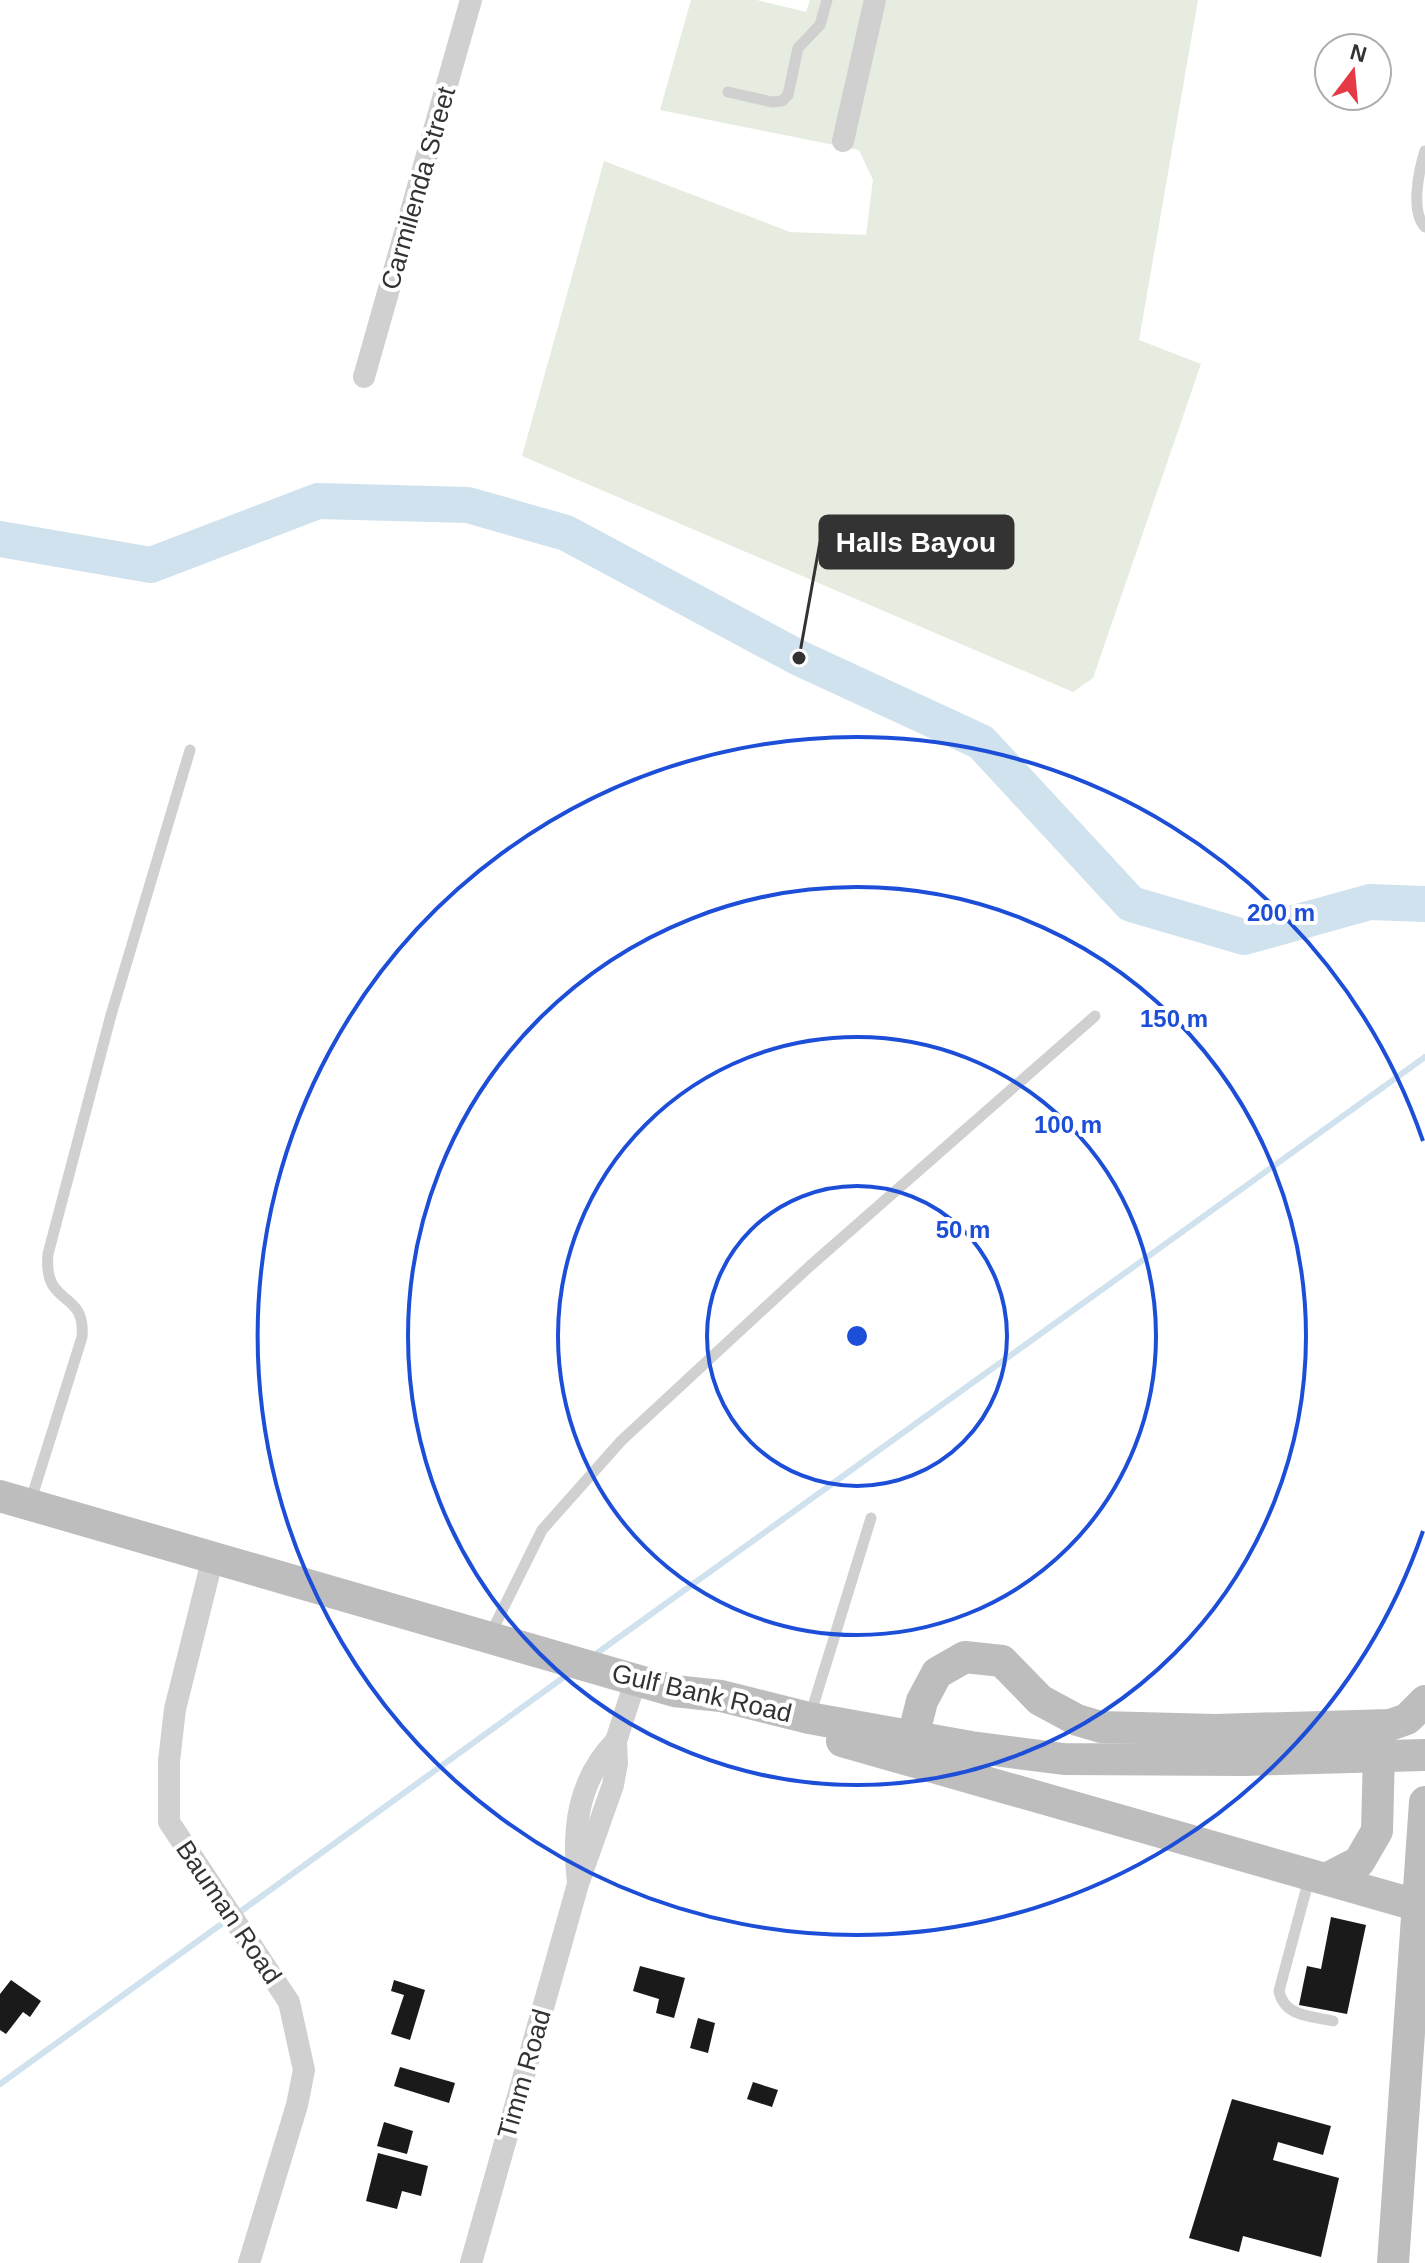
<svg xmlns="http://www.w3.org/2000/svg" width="1425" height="2263" viewBox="0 0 1425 2263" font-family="Arial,sans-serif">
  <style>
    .pitch { fill: #e6ecdf }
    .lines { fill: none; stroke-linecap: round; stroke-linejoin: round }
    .stream { stroke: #cfe2ee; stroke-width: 6 }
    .river { stroke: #cfe2ee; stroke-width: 36 }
    .building { fill: #1a1a1a }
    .service { stroke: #d0d0d0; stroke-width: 11 }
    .minor { stroke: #d0d0d0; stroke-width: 22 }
    .secondary { stroke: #bdbdbd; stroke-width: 32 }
    .secondary-bridge { stroke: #bdbdbd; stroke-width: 32 }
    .ring { fill: none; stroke: #1d4ed8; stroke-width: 4 }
    .labels { text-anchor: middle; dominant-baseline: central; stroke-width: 8; stroke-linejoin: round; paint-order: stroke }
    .street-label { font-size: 26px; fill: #333; stroke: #fff }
    .centre { fill: #1d4ed8; stroke: #fff; stroke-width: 4 }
    .ring-label { font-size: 24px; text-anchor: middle; font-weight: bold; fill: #1d4ed8; stroke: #fff; stroke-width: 8; stroke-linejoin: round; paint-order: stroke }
    .leader { fill: none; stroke: #333; stroke-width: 3 }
    .callout-dot { fill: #333; stroke: #fff; stroke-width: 3 }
    .callout { fill: #333; stroke: #333; stroke-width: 3 }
    .callout-label { font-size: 28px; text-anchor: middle; font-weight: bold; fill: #fff }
  </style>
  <rect width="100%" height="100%" fill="#fff"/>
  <path class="pitch" d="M691,0H757L806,12L810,0H1198L1139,340L1201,364L1093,678L1073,692L522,456L604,161L790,232L866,235L873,180L859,150L660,110Z"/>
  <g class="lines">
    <g class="stream">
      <path d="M593,1656L1425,1057"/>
      <path d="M237,1914L571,1672"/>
      <path d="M0,2084L227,1920"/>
    </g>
    <path class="river" d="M0,539L151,565L318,501L468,505L566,533L799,658L981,742L1131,904L1244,937L1370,902L1425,904"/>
  </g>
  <g class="building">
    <path d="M1331,1917L1366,1925L1347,2014L1299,2005L1307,1966L1321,1969Z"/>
    <path d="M640,1966L685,1978L674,2018L656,2013L659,1999L633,1991Z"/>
    <path d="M11,1980L41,2001L30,2017L23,2012L6,2034L0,2030V1994Z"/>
    <path d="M394,1980L425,1990L410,2040L391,2034L404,1995L391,1991Z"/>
    <path d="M698,2018L715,2023L708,2053L690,2048Z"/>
    <path d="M400,2067L455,2083L449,2103L394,2086Z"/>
    <path d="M753,2082L778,2090L772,2107L747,2099Z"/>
    <path d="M1232,2099L1331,2126L1323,2155L1278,2142L1273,2160L1339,2178L1321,2257L1243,2236L1239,2252L1189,2238Z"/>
    <path d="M384,2122L413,2131L407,2154L377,2146Z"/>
    <path d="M378,2153L428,2166L421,2196L402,2191L397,2209L366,2201Z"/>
  </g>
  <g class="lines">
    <g class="service">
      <path d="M728,92L772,102L782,101L788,95L798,48L820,25L827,0"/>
      <path d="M1425,151C1419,170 1410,211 1425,227"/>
      <path d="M30,1503L82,1337C86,1288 43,1309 48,1254L111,1015L190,750"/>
      <path d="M490,1635L542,1530L621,1441L810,1266L1095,1016"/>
      <path d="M810,1716L871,1518"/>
      <path d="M1309,1879L1279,1991C1284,2017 1312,2016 1333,2021"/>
    </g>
    <g class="minor">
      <path d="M843,141L875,0"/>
      <path d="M364,377L471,0"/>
      <path d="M213,1557L175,1709L169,1761V1822L289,2002L304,2070L297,2105L249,2263"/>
      <path d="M578,1883C572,1830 577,1781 616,1741"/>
      <path d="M471,2263L578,1884L613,1785L617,1763L616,1741L636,1679"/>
    </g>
    <g class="secondary">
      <path d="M0,1496L674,1691L721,1696L809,1718L971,1747L1064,1759L1244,1760"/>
      <path d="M842,1741L1416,1905"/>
      <path d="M908,1757L922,1701L937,1673L965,1657L1002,1661L1040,1700L1077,1720L1101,1727L1215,1730L1390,1725L1407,1719L1425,1701"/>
      <path d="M1326,1879L1359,1862L1377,1831L1379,1753L1368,1735"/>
      <path d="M1393,2263L1425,1802"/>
    </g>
    <path class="secondary-bridge" d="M1244,1760L1425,1755"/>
  </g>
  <g class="ring">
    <circle cx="857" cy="1336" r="150"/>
    <circle cx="857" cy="1336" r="299"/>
    <circle cx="857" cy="1336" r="449"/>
    <path d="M1423 1531A599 599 0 1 1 1423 1141"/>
  </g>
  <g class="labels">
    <g class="street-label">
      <text transform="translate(418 188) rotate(-74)">Carmilenda Street</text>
      <text transform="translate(702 1693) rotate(13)">Gulf Bank Road</text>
      <text transform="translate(229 1912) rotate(56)">Bauman Road</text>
      <text transform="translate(524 2074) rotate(-74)">Timm Road</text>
    </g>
  </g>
  <circle cx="857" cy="1336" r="12" class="centre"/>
  <g class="ring-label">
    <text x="1281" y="921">200 m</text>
    <text x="1174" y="1027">150 m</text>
    <text x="1068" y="1133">100 m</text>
    <text x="963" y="1238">50 m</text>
  </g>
  <path class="leader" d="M799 658L820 542"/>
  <circle class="callout-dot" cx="799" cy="658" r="8"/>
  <rect class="callout" x="820" y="516" width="193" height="52" rx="8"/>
  <g class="callout-label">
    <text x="916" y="552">Halls Bayou</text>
  </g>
  <g transform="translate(1353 72) rotate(16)"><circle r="38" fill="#ffffff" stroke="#adadad" stroke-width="2"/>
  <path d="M0-6L14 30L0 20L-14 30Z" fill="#e63946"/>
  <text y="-12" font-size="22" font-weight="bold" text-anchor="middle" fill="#333333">N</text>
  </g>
</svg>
